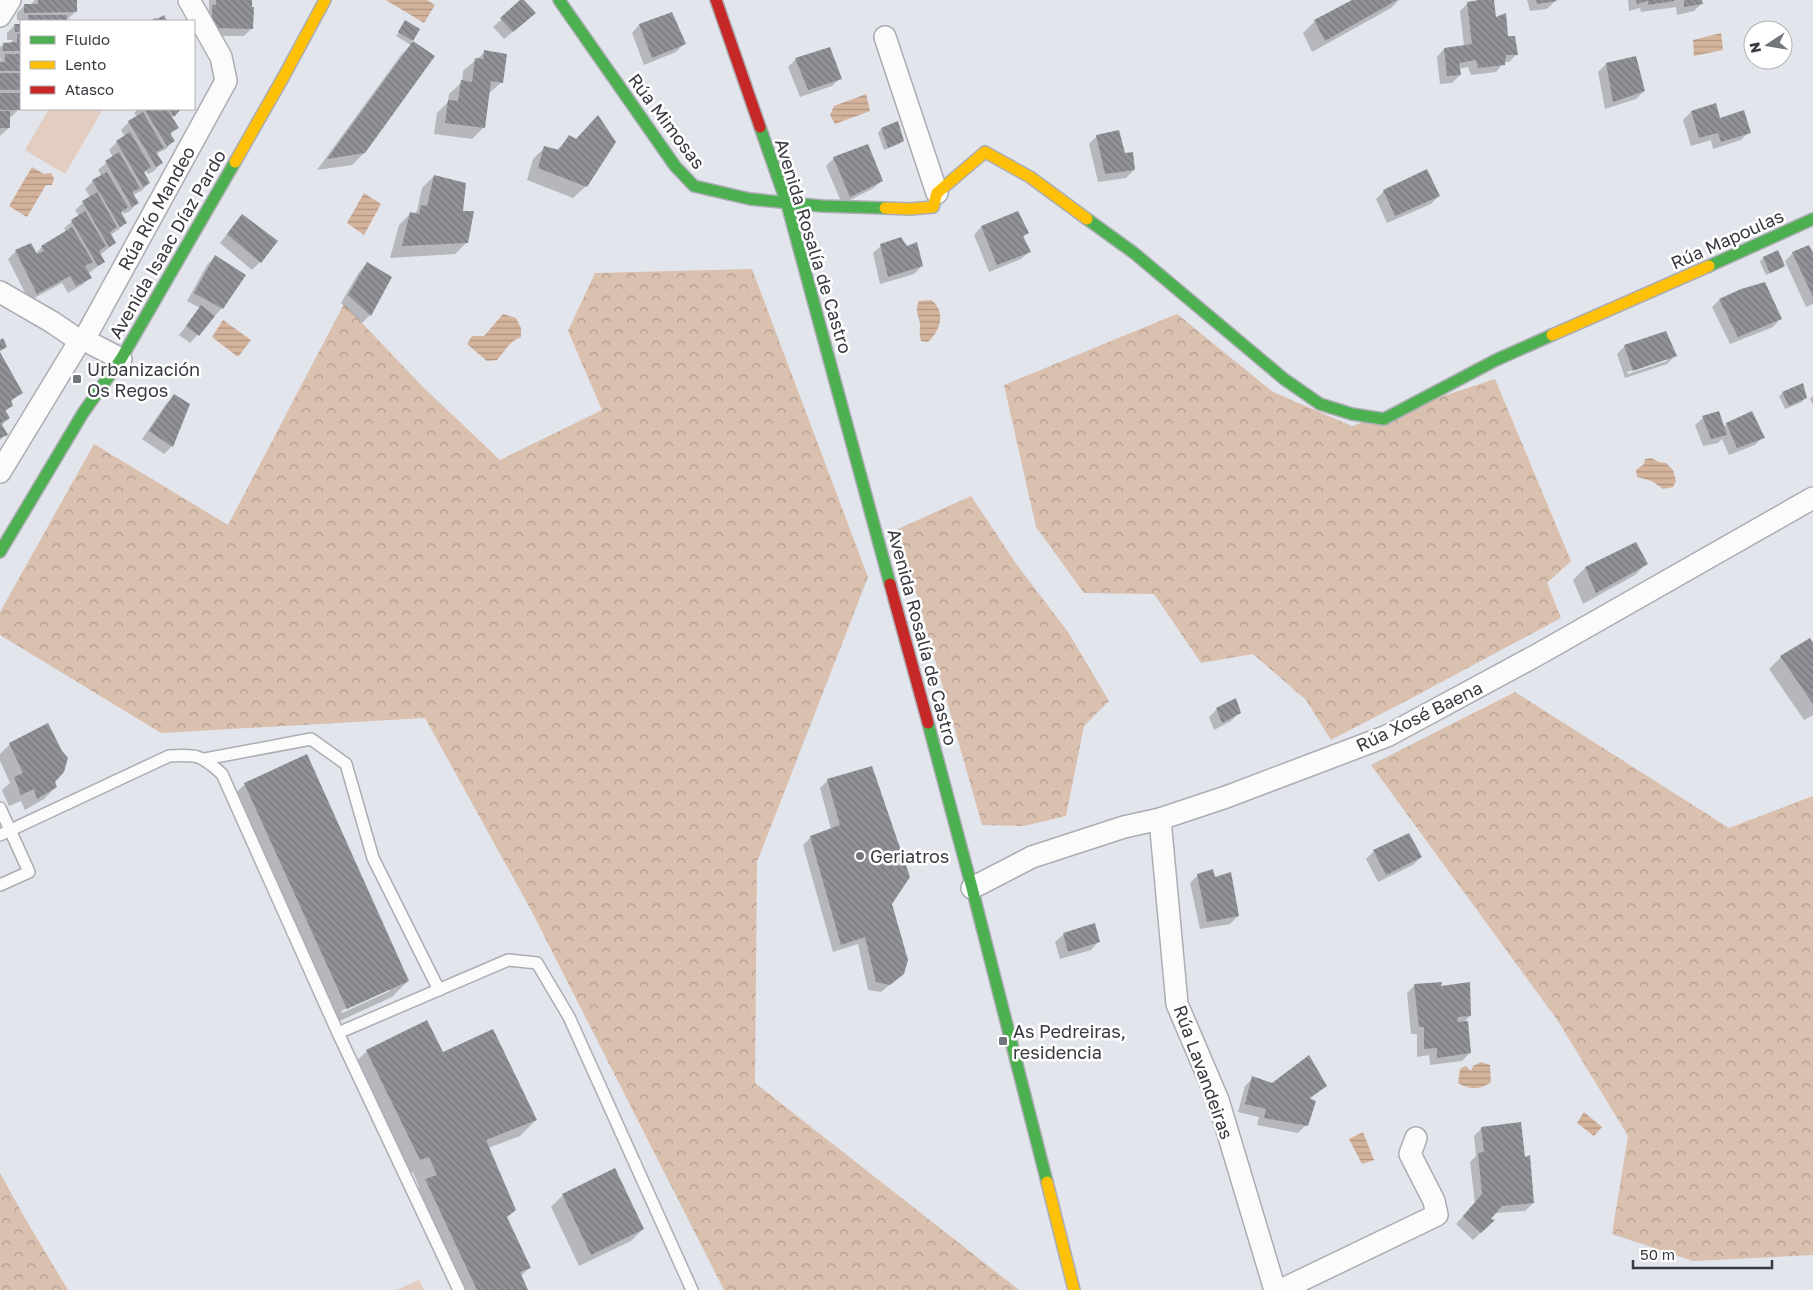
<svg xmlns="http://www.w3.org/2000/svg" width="1813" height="1290" viewBox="0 0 1813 1290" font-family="'Golos Text',sans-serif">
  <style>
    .forest { fill: url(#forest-crowns) }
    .pitch { fill: #e2cdc0 }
    .water { fill: url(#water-rules) }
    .shadow { fill: #0003; fill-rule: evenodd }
    .building { fill: url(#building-back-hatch) }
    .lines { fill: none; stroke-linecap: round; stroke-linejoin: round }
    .lane-casing { stroke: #acadb3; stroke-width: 14 }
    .street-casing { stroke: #acadb3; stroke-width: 24 }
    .fast-casing { stroke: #acadb3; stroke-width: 14 }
    .slow-casing { stroke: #acadb3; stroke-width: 14 }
    .jam-casing { stroke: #acadb3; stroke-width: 14 }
    .lane { stroke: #fbfbfc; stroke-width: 11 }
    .street { stroke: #fbfbfc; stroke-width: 21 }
    .fast { stroke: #4caf50; stroke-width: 11 }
    .slow { stroke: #ffc107; stroke-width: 11 }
    .jam { stroke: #c62828; stroke-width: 11 }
    .poi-dot { fill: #74767d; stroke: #fff; stroke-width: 2 }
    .labels { text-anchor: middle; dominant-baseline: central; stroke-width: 5; stroke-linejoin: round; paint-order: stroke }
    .street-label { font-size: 18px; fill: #383a40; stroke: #fff }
    .poi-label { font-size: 18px; fill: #383a40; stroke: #fff; text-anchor: start }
  </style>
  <defs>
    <pattern id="forest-crowns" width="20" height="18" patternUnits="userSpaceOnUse" patternTransform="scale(1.25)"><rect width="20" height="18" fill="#dac0af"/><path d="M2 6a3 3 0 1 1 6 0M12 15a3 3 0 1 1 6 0" fill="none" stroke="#b29d90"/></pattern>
    <pattern id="water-rules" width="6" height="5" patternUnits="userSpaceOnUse" patternTransform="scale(1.25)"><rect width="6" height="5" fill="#d4b39c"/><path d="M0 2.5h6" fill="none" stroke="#ad9381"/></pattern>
    <pattern id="building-back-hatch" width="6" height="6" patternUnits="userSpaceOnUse" patternTransform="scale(1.25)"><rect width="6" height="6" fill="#919298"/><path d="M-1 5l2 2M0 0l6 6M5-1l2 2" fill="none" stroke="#77787d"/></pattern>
  </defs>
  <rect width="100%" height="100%" fill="#e3e5ed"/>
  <g class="forest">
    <path d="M752,269L868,577L757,862L755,1083L1019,1290H724L531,910L425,718L161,733L0,635V612L94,444L228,525L344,304L423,387L500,460L602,410L568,331L595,273Z"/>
    <path d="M1177,314L1273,392L1352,426L1495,379L1571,561L1547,583L1561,618L1406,701L1331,740L1306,700L1253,654L1201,663L1154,594L1084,593L1036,527L1004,385Z"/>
    <path d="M971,496L1017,565L1068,632L1109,701L1084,726L1066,816L1024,826L982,825L898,529Z"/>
    <path d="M1515,692L1729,828L1813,796V1255L1693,1261L1612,1234L1628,1136L1558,1021L1371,765Z"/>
    <path d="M0,1173L26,1220L68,1290H0Z"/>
  </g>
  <g class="pitch">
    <path d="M49,109H103L65,174L25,150Z"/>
    <path d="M419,1280L424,1290H396Z"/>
  </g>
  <g class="water">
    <path d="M386,0H427L435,5L424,23Z"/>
    <path d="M1721,33L1723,50L1694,56L1693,40Z"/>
    <path d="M866,94L870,111L835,124L830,115L834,106Z"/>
    <path d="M32,167L44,174L51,173L54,178L52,185H46L27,217L9,206Z"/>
    <path d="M364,193L381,204L364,235L347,223Z"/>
    <path d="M931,300C947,312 940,331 928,342L921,341C919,334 920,330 920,324C919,315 914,311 919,301Z"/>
    <path d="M503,314L516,318L521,328V337C508,342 506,350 497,360L487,361L467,344L472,336H484Z"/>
    <path d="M223,320L251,340L238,357L212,337Z"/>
    <path d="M1651,458L1659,462L1666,463L1673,470L1676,481L1673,487L1663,489L1652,481L1637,477L1636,470L1644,464L1645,459Z"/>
    <path d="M1481,1062L1490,1065L1491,1082C1481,1090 1469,1090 1458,1083L1460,1069L1466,1066L1471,1071L1473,1066Z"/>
    <path d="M1584,1112L1602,1127L1594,1136L1577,1123Z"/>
    <path d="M1363,1132L1374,1160L1362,1164L1349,1139Z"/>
  </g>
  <g class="shadow">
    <path d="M29,0H76V11L68,19H66V21L17,20V13L25,5H30L35,0Z"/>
    <path d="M209,0H251L252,28L244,36H204L205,14L209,10Z"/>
    <path d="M523,0L526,21L504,39L493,27Z"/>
    <path d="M1354,0H1399L1391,8L1312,52L1303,33L1315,21Z"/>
    <path d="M1492,0L1496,18L1517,54L1509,62H1504L1496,72L1471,75L1468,67L1459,69L1460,75L1452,83L1440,84L1437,57L1444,49L1464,46L1460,11L1468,3Z"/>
    <path d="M1527,0H1555V1L1547,9L1530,11Z"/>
    <path d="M1628,0H1701V4L1694,11L1677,15L1676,7L1641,12L1640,8L1629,11Z"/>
    <path d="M672,13L684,44L676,52L644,65L632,33L639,25Z"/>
    <path d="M405,22L418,30L411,41L433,56L364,153L352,165L317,170L401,55L411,45L396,36Z"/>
    <path d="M21,24V97H19V109L11,117H9V128L0,136V61L2,58L0,59V47L4,44H9L13,40H7V33L15,25Z"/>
    <path d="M485,52L502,82L488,94L484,127L472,139L434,134L437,113L448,102L449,94L462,82L463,71Z"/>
    <path d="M796,59L840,78L832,86L800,97L788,67Z"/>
    <path d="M1606,64L1644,91L1636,99L1605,109L1598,72Z"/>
    <path d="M1715,105L1719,119L1749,132L1741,140L1713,149L1711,140L1691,146L1683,120L1691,112Z"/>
    <path d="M138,109H180L171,118L177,127L170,135L173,141L166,149L156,154L161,163L154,171L148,174L146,171L143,174L149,183L141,191L133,195L137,203L130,211L124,214L122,211L120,213L125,223L118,230L110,235L115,243L100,255L103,262L88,274L90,277L82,285L68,293L62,283L29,301L8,259L16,251L35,254L42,247L66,232L64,228L79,216L75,210L90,197L85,189L93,181L102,177L98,170L113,157L109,150L117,142L125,137L121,130L129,122L137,117L134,113Z"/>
    <path d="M881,129L903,141L899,144L884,150L878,133Z"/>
    <path d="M570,136L586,186L573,198L527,180L533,159L545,147L556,151Z"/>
    <path d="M1097,136L1124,155L1134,170L1126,178L1098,182L1089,144Z"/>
    <path d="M834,158L882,180L874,188L842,204L826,166Z"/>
    <path d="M434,176L462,213L467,242L455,254L390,258L399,225L411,213L414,214L417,211L422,188Z"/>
    <path d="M1384,191L1439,196L1431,204L1387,223L1376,199Z"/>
    <path d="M1018,213L1027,233L1023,237L1029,252L1021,259L989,272L974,235L981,227Z"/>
    <path d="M242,215L260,262L252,270L220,243Z"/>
    <path d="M881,246L922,266L914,274L880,284L873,253Z"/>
    <path d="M1777,252L1784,266L1780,269L1766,275L1760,262L1763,258Z"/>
    <path d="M1793,253L1813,255V304L1806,307L1785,261Z"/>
    <path d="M215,257L222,308L190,343L179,335L200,308L187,301L207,265Z"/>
    <path d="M367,264L390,277L370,315L362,323L341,303L359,272Z"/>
    <path d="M1719,300L1780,319L1773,327L1730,344L1712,307Z"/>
    <path d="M1625,346L1675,356L1667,364L1625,378L1617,354ZM1667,358V361L1628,374L1627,372Z"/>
    <path d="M0,354L21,393L10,402L12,405L5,412L9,418L1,426L6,434L0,440Z"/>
    <path d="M1783,393L1805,398L1802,402L1785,409L1779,396Z"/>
    <path d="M174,396L172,446L164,454L142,439L166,404Z"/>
    <path d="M1813,396V405L1810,399Z"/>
    <path d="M1718,412L1723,427L1727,424L1763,437L1755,445L1729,455L1722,439L1718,443L1703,446L1695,425L1703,418Z"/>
    <path d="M1636,543L1647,563L1635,575L1583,604L1573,580L1585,568Z"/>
    <path d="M1813,645V715L1804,720L1769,669L1781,657Z"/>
    <path d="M1217,709L1239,713L1231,721L1214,730L1209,717Z"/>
    <path d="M10,744L61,751L53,782L56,787L44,799L25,810L21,801L9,806L2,790L10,783L0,761V754Z"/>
    <path d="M828,780L891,904L894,981L881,992L868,990L858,944L833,952L803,845L811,837L831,829L820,788Z"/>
    <path d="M245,784L408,981L392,997L331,1025L229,800ZM390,989V991L342,1013L341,1011Z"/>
    <path d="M1374,851L1421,857L1413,865L1378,882L1366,859Z"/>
    <path d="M1198,875L1214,878L1238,916L1230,924L1200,929L1190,883Z"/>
    <path d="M1094,924L1098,942L1091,950L1060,959L1055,942L1063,935Z"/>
    <path d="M1415,985L1439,987L1470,1016L1463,1023L1470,1053L1462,1061L1430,1065L1429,1055L1417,1057V1034H1411L1407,993Z"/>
    <path d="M367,1051L443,1053L536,1120L520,1136L488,1148L506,1218L529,1268L521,1276L527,1290H453L410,1196L419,1187L413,1172L404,1175L350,1067Z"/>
    <path d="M1253,1078L1272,1084L1326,1086L1310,1099L1306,1125L1298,1133L1257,1125L1259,1117L1238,1112L1245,1086Z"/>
    <path d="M1482,1128L1524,1159L1533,1203L1525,1211L1494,1213L1489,1219L1493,1221L1473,1240L1456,1224L1475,1203L1470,1162L1476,1156L1474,1136Z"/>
    <path d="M563,1195L643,1229L631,1241L579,1266L551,1207Z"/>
  </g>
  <g class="building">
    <path d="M38,0H77V12L24,13V4H38Z"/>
    <path d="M216,0H252V7H254L253,29L212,28V5H216Z"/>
    <path d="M520,0H524L536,13L513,32L500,18Z"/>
    <path d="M1352,0H1397L1325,41L1314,20Z"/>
    <path d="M1479,0H1494L1496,17L1506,13L1508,36H1515L1518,55H1506L1505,65L1478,68L1476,60L1459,63L1461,75L1447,76L1444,48L1472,44L1467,2Z"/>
    <path d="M1536,0H1556L1557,1L1537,4Z"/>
    <path d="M1636,0H1674V1L1648,5V1L1637,4Z"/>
    <path d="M1684,0H1702L1703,4L1684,7Z"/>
    <path d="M672,12L686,44L652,58L639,24Z"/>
    <rect x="28" y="15" width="39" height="6"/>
    <path d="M164,15L167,21H150L156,18L157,19Z"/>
    <path d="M405,20L420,29L413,41L398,32Z"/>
    <path d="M14,24H21V32H15Z"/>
    <path d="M17,34H21V51H3V43L17,42Z"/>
    <path d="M413,41L435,56L365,153L327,159Z"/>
    <path d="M830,47L842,79L808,90L795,58Z"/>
    <path d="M484,50L507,54L503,83L491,81L485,128L445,123L448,100L458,101L461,80L472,82L475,58L483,59Z"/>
    <path d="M5,54H21V71H0V62H5Z"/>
    <path d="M1636,56L1645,91L1613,102L1606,63Z"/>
    <rect x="0" y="73" width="21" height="17"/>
    <rect x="0" y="93" width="20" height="17"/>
    <path d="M1716,103L1720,118L1744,110L1751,133L1721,142L1718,133L1699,138L1691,111Z"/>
    <path d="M144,109H167L179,128L170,133L175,141L167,146Z"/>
    <path d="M169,109H181L174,117Z"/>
    <rect x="0" y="111" width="10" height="17"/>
    <path d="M143,112L164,148L156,152L163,163L156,167L128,121Z"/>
    <path d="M598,115L616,142L587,187L538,168L544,146L559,150L569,135L576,139Z"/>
    <path d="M898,121L904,141L888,148L881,128Z"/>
    <path d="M1119,130L1125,153L1133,152L1135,170L1105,174L1096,135Z"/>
    <path d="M130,132L151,167L144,172L150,183L143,187L116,141Z"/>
    <path d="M868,144L883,181L850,197L833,157Z"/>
    <path d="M119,152L140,188L132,192L139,203L132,207L105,161Z"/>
    <path d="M1427,169L1440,196L1395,216L1383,190Z"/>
    <path d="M107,172L128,207L121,212L127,223L120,227L92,180Z"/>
    <path d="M434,175L466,183L463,211H474L468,243L402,246L410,212L419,214L421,205L427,206Z"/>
    <path d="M97,192L117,227L110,232L116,243L109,247L82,201Z"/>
    <path d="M85,211L106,246L99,251L105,262L98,266L71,220Z"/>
    <path d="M1018,211L1029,233L1023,236L1031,252L997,265L981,226Z"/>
    <path d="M242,214L278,241L261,263L227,234Z"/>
    <path d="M72,227L93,262L85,266L92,278L76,286L70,276L37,294L15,250L31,243L37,254L44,251L41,246Z"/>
    <path d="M901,237L907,246L917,242L923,266L888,277L880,244Z"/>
    <path d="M1809,245L1813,253V297L1792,252Z"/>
    <path d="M1778,250L1785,266L1770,273L1763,257Z"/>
    <path d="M215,255L246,275L223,309L194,293Z"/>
    <path d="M367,262L392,277L371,316L348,295Z"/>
    <path d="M1765,282L1782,319L1738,337L1719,299L1741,289Z"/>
    <path d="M201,305L215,316L199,336L186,326Z"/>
    <path d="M1666,331L1677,356L1633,371L1624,345Z"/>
    <path d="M3,338L7,347L0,351V340Z"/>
    <path d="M0,352L23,393L11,400L13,406L5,410L10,418L1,423L8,435L0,438Z"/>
    <path d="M1803,383L1807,398L1789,406L1782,392Z"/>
    <path d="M174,394L190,404L173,447L149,431Z"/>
    <path d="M1719,411L1727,435L1711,439L1702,416Z"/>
    <path d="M1752,411L1765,438L1737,448L1726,423Z"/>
    <path d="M1636,542L1648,564L1596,593L1585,567Z"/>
    <path d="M1810,638L1813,643V704L1780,656Z"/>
    <path d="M1236,698L1241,713L1222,723L1216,708Z"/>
    <path d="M48,723L62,751L68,758L64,772L55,782L57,787L37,799L34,789L21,795L14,777L23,773L9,743Z"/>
    <path d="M307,754L409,981L347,1009L244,783Z"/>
    <path d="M872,766L910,877L892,904L908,960L904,974L890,985L876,982L865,937L841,945L810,836L840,825L827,779Z"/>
    <path d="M1409,833L1422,857L1386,875L1373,850Z"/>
    <path d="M1213,869L1215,877L1231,872L1239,916L1207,922L1197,874Z"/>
    <path d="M1095,923L1100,942L1068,952L1063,933Z"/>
    <path d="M1442,982L1441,986L1470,982L1471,1016L1458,1017L1457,1022L1468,1021L1471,1053L1437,1058V1048L1424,1049V1027H1419L1414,984Z"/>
    <path d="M427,1020L443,1052L493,1029L537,1120L486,1140L516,1210L507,1217L531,1268L520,1272L528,1290H477L425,1179L437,1175L429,1157L420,1160L366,1050Z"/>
    <path d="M1309,1055L1327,1086L1309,1098L1316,1101L1308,1126L1264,1118L1266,1109L1245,1104L1252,1076L1272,1083Z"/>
    <path d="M1521,1122L1525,1157L1530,1155L1534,1203L1502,1206L1491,1219L1495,1220L1481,1233L1463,1216L1482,1194L1478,1153L1484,1152L1481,1127Z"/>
    <path d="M615,1168L644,1229L591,1255L562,1194Z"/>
  </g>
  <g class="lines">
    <g class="lane-casing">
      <g id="lane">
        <path d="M205,759L311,739L346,764L373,858L439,990"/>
        <path d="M0,808L29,872L0,885"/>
        <path d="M0,835L169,756C197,754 201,755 222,774L338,1033"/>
        <path d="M459,1290L338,1033L508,960L537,963L569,1017L692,1290"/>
      </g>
    </g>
    <g class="street-casing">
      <g id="street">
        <path d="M0,16L10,0"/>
        <path d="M885,37L937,193"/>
        <path d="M0,292L52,322L77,339"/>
        <path d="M86,336L226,81L221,57L189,0"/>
        <path d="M92,344L121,359"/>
        <path d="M0,472L76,347"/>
        <path d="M1160,819L1177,1004L1218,1100L1275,1290"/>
        <path d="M972,888L1032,857L1124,827L1160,819L1226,797L1387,736L1537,655L1813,498"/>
        <path d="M1281,1290L1437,1215L1434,1201L1410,1154L1416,1138"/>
      </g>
    </g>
    <g class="fast-casing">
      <g id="fast">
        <path d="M559,0L675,166L694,186L750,199L822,206L885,208"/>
        <path d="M760,127L787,204L890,584"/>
        <path d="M1087,219L1134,253L1284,379L1320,404L1352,414L1384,419L1496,360L1552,335"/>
        <path d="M1709,266L1813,219"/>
        <path d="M0,552L83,413L121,359L235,162"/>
        <path d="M928,723L972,888L1047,1182"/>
      </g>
    </g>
    <g class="slow-casing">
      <g id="slow">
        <path d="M235,162L284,76L325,0"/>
        <path d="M885,208L910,209L933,207L937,193L985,152L1030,177L1087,219"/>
        <path d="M1552,335L1709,266"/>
        <path d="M1047,1182L1074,1290"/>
      </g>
    </g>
    <g class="jam-casing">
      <g id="jam">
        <path d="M716,0L760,127"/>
        <path d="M890,584L928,723"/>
      </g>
    </g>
    <use href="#lane" class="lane"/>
    <use href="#street" class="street"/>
    <use href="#fast" class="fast"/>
    <use href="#slow" class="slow"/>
    <use href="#jam" class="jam"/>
  </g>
  <g class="poi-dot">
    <rect x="72" y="374" width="10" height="10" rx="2.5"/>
    <circle cx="860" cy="856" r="5"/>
    <rect x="998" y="1036" width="10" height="10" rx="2.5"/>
  </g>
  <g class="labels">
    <g class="street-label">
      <text transform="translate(667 121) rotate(53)">Rúa Mimosas</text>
      <text transform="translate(156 208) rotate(-61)">Rúa Río Mandeo</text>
      <text transform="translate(1727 239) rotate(-24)">Rúa Mapoulas</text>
      <text transform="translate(167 244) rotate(-60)">Avenida Isaac Díaz Pardo</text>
      <text transform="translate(814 246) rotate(73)">Avenida Rosalía de Castro</text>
      <text transform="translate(923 637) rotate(75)">Avenida Rosalía de Castro</text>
      <text transform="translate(1419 716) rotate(-26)">Rúa Xosé Baena</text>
      <text transform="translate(1204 1072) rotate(70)">Rúa Lavandeiras</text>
    </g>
    <g class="poi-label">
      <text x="87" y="369">Urbanización<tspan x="87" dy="21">Os Regos</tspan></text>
      <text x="870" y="856">Geriatros</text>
      <text x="1013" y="1031">As Pedreiras,<tspan x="1013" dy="21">residencia</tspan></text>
    </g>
  </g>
  <rect x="20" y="20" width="175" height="90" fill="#ffffff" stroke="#afb0b3"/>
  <rect x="30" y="36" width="25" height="8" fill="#4caf50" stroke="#afb0b3"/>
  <text x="65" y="45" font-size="15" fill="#383a40">Fluido</text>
  <rect x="30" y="61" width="25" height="8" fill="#ffc107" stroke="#afb0b3"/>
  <text x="65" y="70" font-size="15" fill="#383a40">Lento</text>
  <rect x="30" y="86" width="25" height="8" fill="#c62828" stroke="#afb0b3"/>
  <text x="65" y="95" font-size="15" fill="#383a40">Atasco</text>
  <g transform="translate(1768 45) rotate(258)"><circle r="24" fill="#ffffff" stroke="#afb0b3"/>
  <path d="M0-4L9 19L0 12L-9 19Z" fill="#74767d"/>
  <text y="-8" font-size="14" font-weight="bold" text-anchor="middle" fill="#383a40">N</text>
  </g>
  <path d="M1633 1260v8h139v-8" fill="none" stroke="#383a40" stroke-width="2.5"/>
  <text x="1640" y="1260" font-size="15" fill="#383a40" stroke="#ffffff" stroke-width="4" paint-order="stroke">50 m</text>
</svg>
